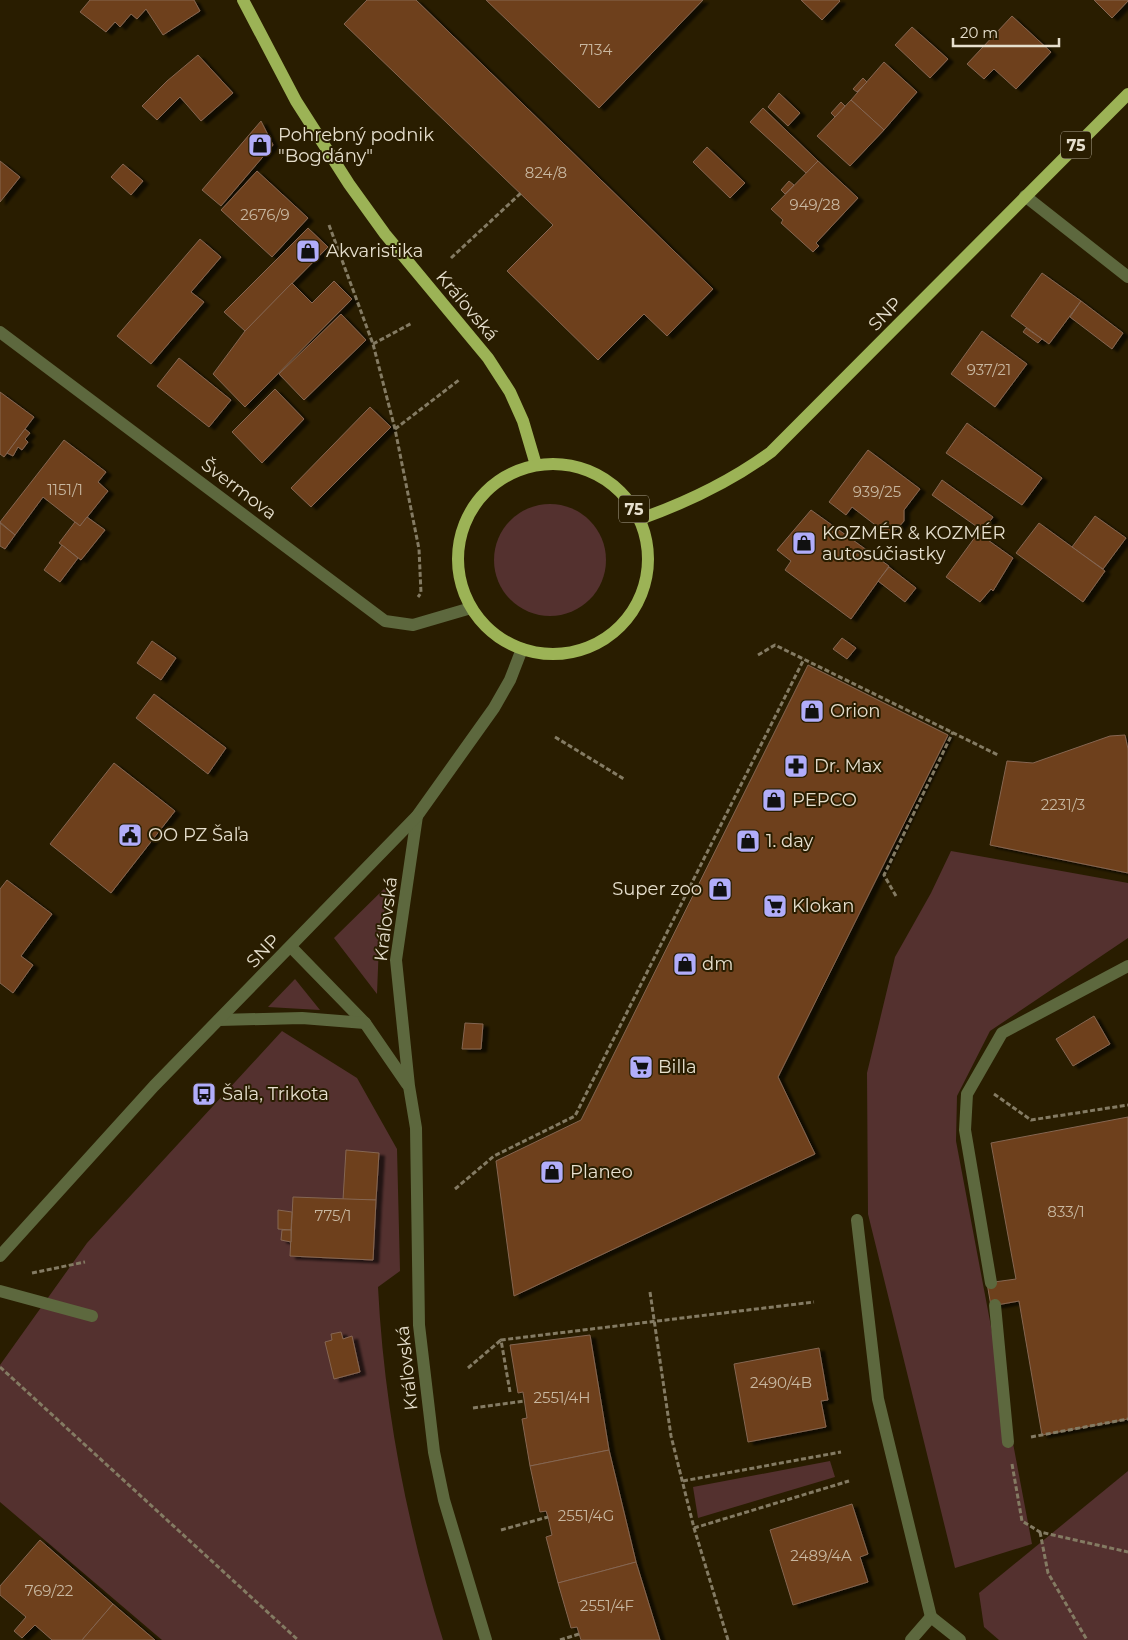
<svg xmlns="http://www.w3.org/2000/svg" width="1128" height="1640" viewBox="0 0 1128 1640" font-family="Montserrat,sans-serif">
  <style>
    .green { fill: #54312f }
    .building { fill: #6e3f1a; stroke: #856652; filter: url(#shadow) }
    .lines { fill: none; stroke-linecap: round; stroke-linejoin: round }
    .path { stroke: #847b63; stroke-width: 3; stroke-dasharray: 5 2.5; stroke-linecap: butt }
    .service { stroke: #5d683e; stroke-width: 12 }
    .minor { stroke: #5d683e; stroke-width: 12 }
    .primary { stroke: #9cb356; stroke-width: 12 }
    .labels { text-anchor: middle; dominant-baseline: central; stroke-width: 4; stroke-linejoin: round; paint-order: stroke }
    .number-label { font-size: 15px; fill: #c8b7a0 }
    .shield { fill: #291d00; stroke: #ada590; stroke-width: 1 }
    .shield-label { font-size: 16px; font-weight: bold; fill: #e6dfcd }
    .poi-label { font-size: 18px; fill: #e6dfcd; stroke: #291d00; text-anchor: start }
    .street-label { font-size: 18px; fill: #e6dfcd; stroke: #291d00 }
  </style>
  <defs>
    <filter id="shadow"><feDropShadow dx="5.5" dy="3" stdDeviation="1" flood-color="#0009"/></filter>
  </defs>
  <rect width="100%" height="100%" fill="#291d00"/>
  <g class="green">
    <circle cx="550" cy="560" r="56"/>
    <path d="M951,851L1128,883V938L990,1031L957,1096L956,1141L1032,1544L955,1568L868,1214L867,1073L895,957L931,893Z"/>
    <path d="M389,884L379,943L377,994L334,938Z"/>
    <path d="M295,979L320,1010L268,1007Z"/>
    <path d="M282,1031L357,1078L397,1149L400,1271L378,1287C384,1407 407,1526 443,1640H162L0,1502V1365L87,1243Z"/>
    <path d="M830,1461L835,1477L698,1518L693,1487Z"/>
    <path d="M1128,1471V1640H999L984,1627L979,1593Z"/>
  </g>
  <g class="building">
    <path d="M90,0H194L200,11L163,35L146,9L137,19L131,14L120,27L115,22L106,32L80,12Z"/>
    <path d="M367,0H416L713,289L667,336L644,314L598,360L507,271L553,225L344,24Z"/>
    <path d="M486,0H703L599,108Z"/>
    <path d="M801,0H839L840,1L822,20Z"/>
    <path d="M1094,0H1128V1L1112,18Z"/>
    <path d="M1012,16L1051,52L1016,89L994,69L984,79L967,64Z"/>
    <path d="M912,27L948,59L930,78L895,45Z"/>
    <path d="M198,55L233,93L201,121L180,97L157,120L142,106L167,81Z"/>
    <path d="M884,62L917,92L884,130L851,100Z"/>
    <path d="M863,78L867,82L857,92L853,89Z"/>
    <path d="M779,93L800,113L788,126L768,107Z"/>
    <path d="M851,100L884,130L850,166L817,136Z"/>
    <path d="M841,102L845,106L835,117L831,113Z"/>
    <path d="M763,108L818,161L806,173L750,122Z"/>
    <path d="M261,121L273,145L221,206L202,190Z"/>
    <path d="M707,147L745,183L730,198L693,162Z"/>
    <path d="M0,161L20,177L0,202Z"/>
    <path d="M818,161L858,198L816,243L819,246L813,252L781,223L783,220L771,209Z"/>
    <path d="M123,164L143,181L131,195L111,177Z"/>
    <path d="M257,171L308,218L272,257L221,210Z"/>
    <path d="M789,181L794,185L785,194L781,190Z"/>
    <path d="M308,228L328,247L245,331L224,312Z"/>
    <path d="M200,239L221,257L191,292L204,302L151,364L117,336Z"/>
    <path d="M1042,273L1081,301L1049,344L1011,316Z"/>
    <path d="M334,281L352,299L245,407L213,374L245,331L292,283L312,303Z"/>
    <path d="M1081,301L1123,333L1112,349L1070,317Z"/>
    <path d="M341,314L366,340L304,400L279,374Z"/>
    <path d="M1026,328L1042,339L1038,343L1023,332Z"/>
    <path d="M982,331L1027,364L995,407L951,374Z"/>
    <path d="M179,358L231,400L209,427L157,386Z"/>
    <path d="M275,389L304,419L262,463L232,432Z"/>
    <path d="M0,392L34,417L4,457L0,454Z"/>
    <path d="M370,407L391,427L311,507L291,488Z"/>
    <path d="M967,423L1042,478L1022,505L946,453Z"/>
    <path d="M25,429L30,433L25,439L28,442L22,450L18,447L13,456L7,453Z"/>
    <path d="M64,440L106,472L98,482L108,491L80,526L43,497L15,535L0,522Z"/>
    <path d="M868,450L920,489L904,510V521L897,529L887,534L852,507L846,515L829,502Z"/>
    <path d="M942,480L993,517L983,531L932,495Z"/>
    <path d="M811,510L889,566L851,619L785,570L791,561L777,550Z"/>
    <path d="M1095,516L1126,538L1103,569L1072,547Z"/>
    <path d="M87,517L105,530L81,560L59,543L75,522L80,526Z"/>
    <path d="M0,523L15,535L5,549L0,546Z"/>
    <path d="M1039,523L1105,571L1083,602L1016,553Z"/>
    <path d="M978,533L1013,558L993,591L991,589L980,602L946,577Z"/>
    <path d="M62,545L78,558L60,582L44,570Z"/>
    <path d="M889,567L916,588L905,602L878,581Z"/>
    <path d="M842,638L856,648L847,659L833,649Z"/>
    <path d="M152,641L176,658L161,680L137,663Z"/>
    <path d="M808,665L948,735L778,1077L815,1154L514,1296L496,1161L581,1120Z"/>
    <path d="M154,694L226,748L208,774L136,718Z"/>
    <path d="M1125,735L1128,749V873L990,845L1007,761L1033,763L1110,736Z"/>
    <path d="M114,763L175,811L111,893L50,844Z"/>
    <path d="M7,880L52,914L21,956L33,965L13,993L0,983V889Z"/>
    <path d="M1094,1016L1110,1044L1073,1066L1056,1039Z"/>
    <path d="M465,1023L483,1024L481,1049H462Z"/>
    <path d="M1128,1117V1419L1042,1435L1019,1301L991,1306L987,1283L1016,1279L991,1143Z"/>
    <path d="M346,1150L379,1153L376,1200H343Z"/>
    <path d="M293,1197L376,1200L373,1260L290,1256Z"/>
    <path d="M278,1210L292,1212L291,1230L278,1229Z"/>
    <path d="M282,1230H291V1242L281,1240Z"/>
    <path d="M341,1332L343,1339L352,1336L360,1372L334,1379L325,1342L332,1340L331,1334Z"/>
    <path d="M590,1335L609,1450L530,1466L522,1419L527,1418L523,1392L518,1393L510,1345Z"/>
    <path d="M819,1348L828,1400L821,1401L826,1427L748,1442L734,1364Z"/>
    <path d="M609,1450L636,1562L558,1583L546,1537L552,1535L548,1517L546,1511L540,1512L530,1466Z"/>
    <path d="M852,1504L868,1554L860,1557L868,1582L793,1605L770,1530Z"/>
    <path d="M40,1540L113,1604L82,1640H52L35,1625L22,1638L14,1631L26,1617L0,1595V1586Z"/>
    <path d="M636,1562L660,1640H581L577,1627L571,1628L558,1583Z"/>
    <path d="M113,1604L155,1640H82Z"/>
  </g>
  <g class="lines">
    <g class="path">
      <path d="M329,225L373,344L395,429L419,549L421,593L418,597"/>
      <path d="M451,258L521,193"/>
      <path d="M373,344L412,323"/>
      <path d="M395,429L459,380"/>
      <path d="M758,655L775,645L998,755"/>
      <path d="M555,737L624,779"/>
      <path d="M896,896L884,875L953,732"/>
      <path d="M994,1094L1031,1120L1128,1105"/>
      <path d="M455,1189L494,1156L575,1116L804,659"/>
      <path d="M32,1273L85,1262"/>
      <path d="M650,1292L671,1436L694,1528L728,1640"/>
      <path d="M0,1367L298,1640"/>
      <path d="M468,1368L501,1340"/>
      <path d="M510,1392L501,1340L814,1302"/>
      <path d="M473,1408L525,1401"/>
      <path d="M1031,1437L1128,1419"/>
      <path d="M1012,1464L1022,1521L1040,1532L1128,1552"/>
      <path d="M683,1481L841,1452"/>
      <path d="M694,1528L849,1481"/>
      <path d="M501,1530L548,1517"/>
      <path d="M1040,1532L1048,1573L1087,1640"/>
      <path d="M560,1640L579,1634"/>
    </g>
    <g class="service">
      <path d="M857,1220L878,1399L931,1617"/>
      <path d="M991,1283L965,1130L967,1094L1002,1033L1128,966"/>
      <path d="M0,1291L92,1316"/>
      <path d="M995,1305L1008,1442"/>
    </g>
    <g class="minor">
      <path d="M1025,196L1128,277"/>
      <path d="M0,332L385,621L413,625L471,608"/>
      <path d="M417,816L396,960L409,1086L416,1128L419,1325L434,1452L444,1500L486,1640"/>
      <path d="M291,947L365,1023L407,1084"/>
      <path d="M219,1020L302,1018L365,1023"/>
      <path d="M0,1256L154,1086L417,816L494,708L510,680L522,649"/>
      <path d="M911,1640L931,1617L960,1640"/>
    </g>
    <g class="primary">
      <path d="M243,0L296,101L349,184L385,234L488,358L510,392L523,421L536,465"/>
      <circle cx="553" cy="559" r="95"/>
      <path d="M640,519C688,502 730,482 771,452L1128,94"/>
    </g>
  </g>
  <defs>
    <g id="shop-square" transform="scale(1.25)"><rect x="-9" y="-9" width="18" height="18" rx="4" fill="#b1adfa" stroke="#291d00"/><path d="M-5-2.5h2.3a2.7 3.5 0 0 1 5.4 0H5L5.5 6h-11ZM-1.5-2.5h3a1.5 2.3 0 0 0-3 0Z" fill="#111"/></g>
    <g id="pharmacy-square" transform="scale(1.25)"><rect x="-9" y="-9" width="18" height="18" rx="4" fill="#b1adfa" stroke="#291d00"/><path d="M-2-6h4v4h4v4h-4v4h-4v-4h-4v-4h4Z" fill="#111"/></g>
    <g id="civic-square" transform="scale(1.25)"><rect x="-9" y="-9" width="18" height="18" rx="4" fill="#b1adfa" stroke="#291d00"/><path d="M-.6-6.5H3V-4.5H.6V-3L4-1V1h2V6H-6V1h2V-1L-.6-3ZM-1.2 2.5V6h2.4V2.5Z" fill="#111"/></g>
    <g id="supermarket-square" transform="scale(1.25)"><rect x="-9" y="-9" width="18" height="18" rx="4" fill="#b1adfa" stroke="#291d00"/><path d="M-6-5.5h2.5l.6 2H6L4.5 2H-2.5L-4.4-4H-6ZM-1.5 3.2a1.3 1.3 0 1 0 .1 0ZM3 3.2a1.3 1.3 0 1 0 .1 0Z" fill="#111"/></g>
    <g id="bus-square" transform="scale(1.25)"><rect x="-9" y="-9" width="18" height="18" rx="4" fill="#b1adfa" stroke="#291d00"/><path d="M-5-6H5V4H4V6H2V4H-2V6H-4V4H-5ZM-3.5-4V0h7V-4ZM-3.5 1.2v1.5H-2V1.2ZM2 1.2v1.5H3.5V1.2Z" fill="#111"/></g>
  </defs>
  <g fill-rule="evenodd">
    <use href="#shop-square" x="260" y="145"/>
    <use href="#shop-square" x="308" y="251"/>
    <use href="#shop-square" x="804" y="543"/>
    <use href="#shop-square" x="812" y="711"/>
    <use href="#pharmacy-square" x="796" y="766"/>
    <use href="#shop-square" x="774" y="800"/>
    <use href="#civic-square" x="130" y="835"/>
    <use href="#shop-square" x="748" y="841"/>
    <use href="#shop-square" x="720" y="889"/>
    <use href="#supermarket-square" x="775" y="906"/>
    <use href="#shop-square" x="685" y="964"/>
    <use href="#supermarket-square" x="641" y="1067"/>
    <use href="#bus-square" x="204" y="1094"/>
    <use href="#shop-square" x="552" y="1172"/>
  </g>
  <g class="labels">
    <g class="number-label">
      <text x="596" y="49">7134</text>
      <text x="546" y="172">824/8</text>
      <text x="815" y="204">949/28</text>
      <text x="265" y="214">2676/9</text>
      <text x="989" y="369">937/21</text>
      <text x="65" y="489">1151/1</text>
      <text x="877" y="491">939/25</text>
      <text x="1063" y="804">2231/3</text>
      <text x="1066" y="1211">833/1</text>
      <text x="333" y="1215">775/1</text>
      <text x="781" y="1382">2490/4B</text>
      <text x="562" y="1397">2551/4H</text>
      <text x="586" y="1515">2551/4G</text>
      <text x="821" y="1555">2489/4A</text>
      <text x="49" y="1590">769/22</text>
      <text x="607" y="1605">2551/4F</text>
    </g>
    <g class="shield">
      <rect x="1061" y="131.5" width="30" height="27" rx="4"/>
      <rect x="619" y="495.5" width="30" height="27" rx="4"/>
    </g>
    <g class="shield-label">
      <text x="1076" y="145">75</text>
      <text x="634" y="509">75</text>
    </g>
    <g class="poi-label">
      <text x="278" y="135">Pohrebný podnik<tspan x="278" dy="21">"Bogdány"</tspan></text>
      <text x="326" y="251">Akvaristika</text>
      <text x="822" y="533">KOZMÉR &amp; KOZMÉR<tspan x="822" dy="21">autosúčiastky</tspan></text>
      <text x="830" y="711">Orion</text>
      <text x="814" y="766">Dr. Max</text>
      <text x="792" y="800">PEPCO</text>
      <text x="148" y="835">OO PZ Šaľa</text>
      <text x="766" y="841">1. day</text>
      <text x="702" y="889" text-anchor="end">Super zoo</text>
      <text x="792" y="906">Klokan</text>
      <text x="702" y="964">dm</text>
      <text x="658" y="1067">Billa</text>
      <text x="222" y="1094">Šaľa, Trikota</text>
      <text x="570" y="1172">Planeo</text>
    </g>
    <g class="street-label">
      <text transform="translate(467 306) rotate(50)">Kráľovská</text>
      <text transform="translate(885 314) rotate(-46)">SNP</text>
      <text transform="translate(239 489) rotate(37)">Švermova</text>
      <text transform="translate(386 919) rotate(-83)">Kráľovská</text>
      <text transform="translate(263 951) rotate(-46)">SNP</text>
      <text transform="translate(407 1368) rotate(-96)">Kráľovská</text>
    </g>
  </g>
  <path d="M953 38v8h106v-8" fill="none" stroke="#e6dfcd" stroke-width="2.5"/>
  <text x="960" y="38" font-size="15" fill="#e6dfcd" stroke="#291d00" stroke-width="4" paint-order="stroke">20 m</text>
</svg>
